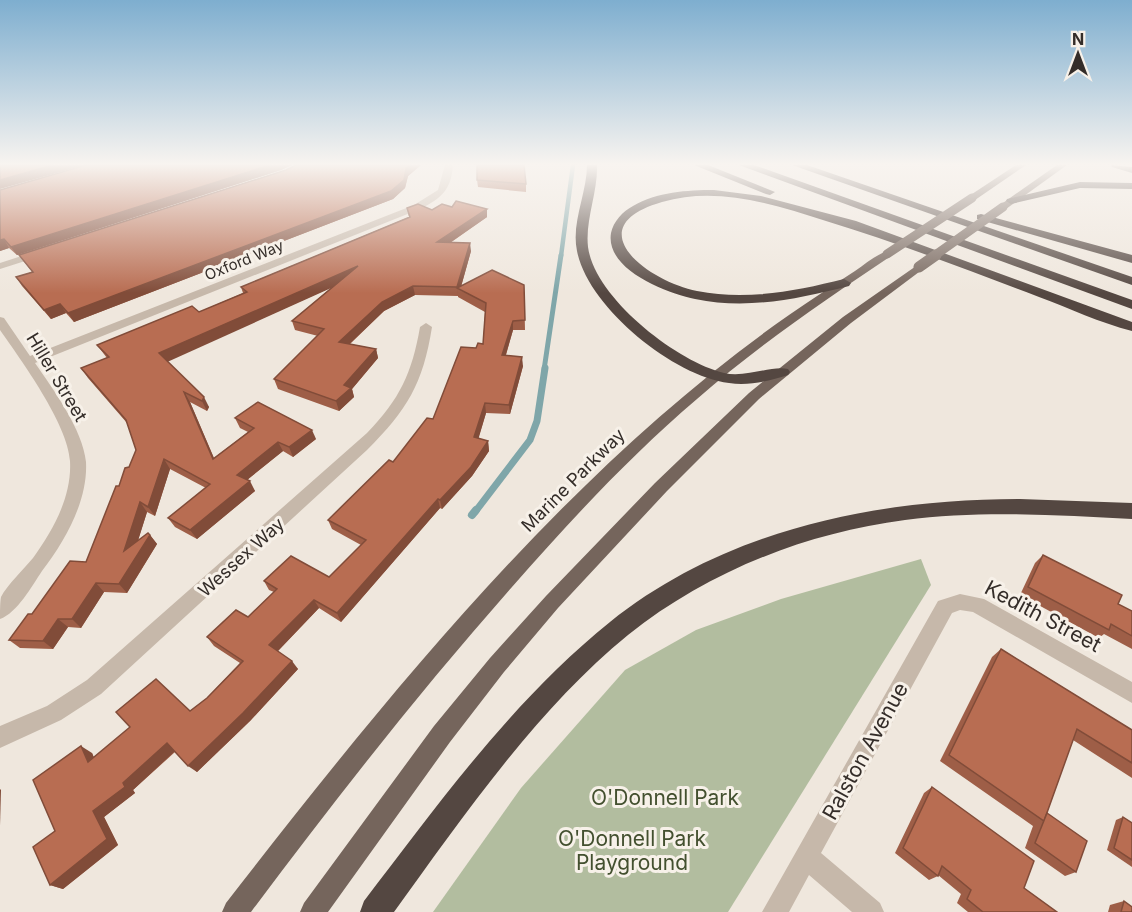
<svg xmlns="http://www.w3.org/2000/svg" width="1132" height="912" viewBox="0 0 1132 912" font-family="Inter,sans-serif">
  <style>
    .green { fill: #b2bd9f }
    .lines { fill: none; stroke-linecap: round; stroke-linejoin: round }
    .stream-far3 { stroke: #7fa6a9; stroke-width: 4.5 }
    .stream-far2 { stroke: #7fa6a9; stroke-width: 5 }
    .stream-far1 { stroke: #7fa6a9; stroke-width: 7 }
    .stream { stroke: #7fa6a9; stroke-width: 8 }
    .minor { fill: #c6b8aa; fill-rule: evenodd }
    .major { fill: #75655c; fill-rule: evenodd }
    .highway { fill: #544741; fill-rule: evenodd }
    .major-bridge-far1 { stroke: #75655c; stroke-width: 9 }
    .major-bridge { stroke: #75655c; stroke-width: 11 }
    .wall { fill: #9e5e47 }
    .shaded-wall { fill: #814c39 }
    .building { fill: #b86d52; stroke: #814c39; stroke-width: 1.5 }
    .labels { text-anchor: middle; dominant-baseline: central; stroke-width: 6; stroke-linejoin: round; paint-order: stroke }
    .far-street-label { font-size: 15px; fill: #342d29; stroke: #f7f1e9 }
    .street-label { font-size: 18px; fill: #342d29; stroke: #f7f1e9 }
    .near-street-label { font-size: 21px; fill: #342d29; stroke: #f7f1e9 }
    .near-park-label { font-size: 21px; fill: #43502f; stroke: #f7f1e9 }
  </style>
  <rect width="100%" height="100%" fill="#efe7dd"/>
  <path class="green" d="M921,559L931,585L728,912H433L521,788L625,670L696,630L781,599Z"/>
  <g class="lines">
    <path class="stream-far3" d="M561,256L573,165"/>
    <path class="stream-far2" d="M544,370L561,255"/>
    <path class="stream-far1" d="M475,512L530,440L537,421L545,368"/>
    <path class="stream" d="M472,515L476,510"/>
    <g class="minor">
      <path d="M445,165H453C451,190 442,198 420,209L35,363C53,389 83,430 86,462C88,501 65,541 42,571C32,586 17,613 0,619C0,613 0,602 1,597C7,585 24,569 33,558C53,530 72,497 70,461C68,424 21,360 0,330V317L4,318L30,356L414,205L438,190Z"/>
      <path d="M40,250L45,253L44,255L0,269V263Z"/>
      <path d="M426,323L432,327C423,384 407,410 367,450L101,694L61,720L0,748V726L47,706L87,680L367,433C400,399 412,373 420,327Z"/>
      <path d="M960,594L984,599L1132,682V703L973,612L960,610L952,613L821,853L880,903L884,912H852L809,875L789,912H762L938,601Z"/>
    </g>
    <g class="major">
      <path d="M1016,165H1026L975,200H969V196Z"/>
      <path d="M1057,165H1067L1006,209H1000V205Z"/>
      <path d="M887,251L892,254L891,256C824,301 757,346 697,399C630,456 570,521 512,587C420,691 334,801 251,912H222L226,903C389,693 570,468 789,315C811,300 833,285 855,271C865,264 876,255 887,251Z"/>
      <path d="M919,264L923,265V269L851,323L759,399L667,491L558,608L504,672L450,742L328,912H300L304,903L434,726L490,658L546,596L655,483L749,393L843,317Z"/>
    </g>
    <g class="highway">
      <path d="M587,165H597C598,192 585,220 588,247C595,298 676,361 724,373C746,378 772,365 788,369L790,372L788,375C769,381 749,386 729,383C673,376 588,307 577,251C571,223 587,193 587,165Z"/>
      <path d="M694,165H708L775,192L770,195L766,194Z"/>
      <path d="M739,165H754L1132,300V309Z"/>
      <path d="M792,165H807L1132,277V285Z"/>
      <path d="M1111,165L1132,167V173L1112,167Z"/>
      <path d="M1080,182L1132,183V189L1080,188L1011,204L1006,201L1007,199Z"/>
      <path d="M714,190L761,196L856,221L1132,322V331C1100,323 1069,308 1039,297C968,270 898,243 826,221C773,204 717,186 662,202C576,227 647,281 697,291C746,301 796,291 844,279L851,283L849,286C798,299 747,310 695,299C667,293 605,270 611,233C613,222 623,211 633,206C657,192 687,190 714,190Z"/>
      <path d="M981,214L1132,255V263L977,219V215Z"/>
      <path d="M1020,499L1132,503V519C1057,515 980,510 905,520C805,533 707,572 628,635C537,709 462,818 394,912H360L364,901C439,803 513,700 610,622C725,530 875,499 1020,499Z"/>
    </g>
    <g class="major-bridge-far1">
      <path d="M887,254L972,198"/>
      <path d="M934,256L1003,207"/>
    </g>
    <path class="major-bridge" d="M919,267L936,255"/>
  </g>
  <g class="wall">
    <path d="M86,165H292L281,170L17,255L9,248L0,251V190Z"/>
    <path d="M296,165H421L408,176L405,188L393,199L74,322L66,313L51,319L22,286L16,277L32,272L19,255L286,170Z"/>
    <path d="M477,180L526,184V192L478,187Z"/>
    <path d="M452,207L487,209V217L450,243L471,251L461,287L524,285L525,330H513L506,355L523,366L510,414L486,413L478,439L488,441L489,451L472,476L442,509L440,508L341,622L319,608L278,651L298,669L250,721L197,772L175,752L133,790L135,793L104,817L118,845L63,889L50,885L55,831L92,753L94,758L190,711L207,698L240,663L214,646L207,637L248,617L274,592L269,590L264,581L329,577L361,545L332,529L328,520L393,462L433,419L476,348L483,344L485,312L458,297V295V296L415,295L384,311L350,344L376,349L378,358L352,389L354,397L339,411L278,389L274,379L318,336L295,330L292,321L332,287L167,361L209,407L207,411L190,402L214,458L248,432L240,428L235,418L316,439L293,457L283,451L247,480L255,491L197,539L175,527L168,518L206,488L170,469L155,516L147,512L138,540L150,535L157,544L127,593L104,592L81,628L68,627L53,649L20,648L9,640L32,614L86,562L119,486L129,467L136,450L127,423L88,378L81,368L107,358L97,345L199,312L243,293L241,287L409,217L407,208L432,210Z"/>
    <path d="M1043,555L1118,604L1132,611V649L1104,634L1099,638L1020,595L1035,563Z"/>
    <path d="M1001,649L1132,730V778L1073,740L1047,813L1076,872L1065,876L1025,848L1033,826L940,761L992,657Z"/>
    <path d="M932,787L1024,888L1057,912H968L957,903L961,894L938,875V876L929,880L895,853L924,793Z"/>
    <path d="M1123,817L1132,823V867L1107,850L1116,820Z"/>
    <path d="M1124,901L1132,912H1108L1110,905Z"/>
  </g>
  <g class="shaded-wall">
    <path d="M53,165H85L0,189V180Z"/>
    <path d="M270,165H292L281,170L17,255L11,247Z"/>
    <path d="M410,165H421L408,176L405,188L393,199L74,322L68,313L406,168Z"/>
    <path d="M487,209V217L438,251L437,242Z"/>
    <path d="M4,239L9,248L0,251V240Z"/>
    <path d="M470,243L471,251L460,290L457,288L458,296L457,287Z"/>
    <path d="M358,266L360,275L165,363L159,353Z"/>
    <path d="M413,286L415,295L384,311L342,351L339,342L382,302Z"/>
    <path d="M60,304L66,313L51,319L44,310Z"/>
    <path d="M513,321V330L503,364L502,355Z"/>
    <path d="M376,349L378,358L352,389L354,397L339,411L336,401L344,385Z"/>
    <path d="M522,357L523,366L510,414L509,405Z"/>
    <path d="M184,392L190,402L218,468L213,459Z"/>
    <path d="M204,397L209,407L207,411L202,401Z"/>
    <path d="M485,403L486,413L476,447L474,437Z"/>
    <path d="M312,430L316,439L293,457L289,447Z"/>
    <path d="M488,441L489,451L472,476L442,509L440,500Z"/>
    <path d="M278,442L283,451L242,484L237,475Z"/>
    <path d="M164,459L170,469L155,516L148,507Z"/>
    <path d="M250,481L255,491L197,539L190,530Z"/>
    <path d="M438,499L440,508L341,622L337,613Z"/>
    <path d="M140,502L147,512L132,560L124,551Z"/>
    <path d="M150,535L157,544L127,593L119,584Z"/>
    <path d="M96,583L104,592L81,628L72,619Z"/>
    <path d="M314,600L319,608L275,654L269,645Z"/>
    <path d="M58,619L68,627L53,649L43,641Z"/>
    <path d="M292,661L298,669L250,721L197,772L188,766Z"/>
    <path d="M167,743L176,750L133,790L135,793L104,817L118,845L63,889L50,885L93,811Z"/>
    <path d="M81,746L92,753L99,769L88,762Z"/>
    <path d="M0,789L1,790L0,826Z"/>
  </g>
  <g class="building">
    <path d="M0,165H53L0,180Z"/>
    <path d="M86,165H270L11,247L4,239L0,240V190Z"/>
    <path d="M296,165H410L406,168L404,180L391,191L68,313L60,304L44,310L16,277L33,272L19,255L286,170Z"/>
    <path d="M477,165H524L526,184L477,180Z"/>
    <path d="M456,201L487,209L437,242L470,243L457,287L413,286L382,302L339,342L376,349L344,385L351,388L336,401L274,379L324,329L292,321L358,266L159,353L204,397L202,401L184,392L213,459L254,428L235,418L258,402L312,430L289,447L278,442L237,475L250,481L190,530L168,518L210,484L164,459L148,507L140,502L124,551L148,533L150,535L119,584L96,583L72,619H58L43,641L9,640L28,614H32L70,561L86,562L116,486H119L125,468L129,467L136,450L126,420L81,368L109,357L97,345L192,306L199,312L247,292L241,287L410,217L407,208L418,204L432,210L442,204L452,207Z"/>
    <path d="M492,270L524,285L525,320L513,321L502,355L522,357L509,405L485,403L474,437L488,441L471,467L440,500L438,499L337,613L314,600L269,645L292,661L243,713L188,766L167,743L123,783L125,787L93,811L107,839L50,885L33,847L55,831L33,780L81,746L88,762L130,727L116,712L156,679L190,711L207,698L243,661L207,637L236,610L248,617L277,589L264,581L291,556L329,577L366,540L328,520L389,460L393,462L427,418L433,419L461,347L476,348L478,343L483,344L486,303L457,288Z"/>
    <path d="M1043,555L1122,595L1118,604L1132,611V636L1111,624L1109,630L1028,587Z"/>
    <path d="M1001,649L1132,730V763L1077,729L1044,821L949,755Z"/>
    <path d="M932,787L1034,861L1024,888L1057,912H983L967,899L971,890L942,866L938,876L903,848Z"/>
    <path d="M1047,813L1087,841L1076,872L1035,843Z"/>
    <path d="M1123,817L1132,823V860L1114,848Z"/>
    <path d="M1124,901L1132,907V912H1121Z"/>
  </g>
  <linearGradient id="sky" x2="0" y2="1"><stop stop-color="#7eaecf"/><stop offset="0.56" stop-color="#f8f4f0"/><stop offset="1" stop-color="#f8f4f0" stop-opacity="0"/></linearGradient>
  <rect width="1132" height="293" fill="url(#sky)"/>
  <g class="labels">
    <g class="far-street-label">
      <text transform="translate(244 260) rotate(-22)">Oxford Way</text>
    </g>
    <g class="street-label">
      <text transform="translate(57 377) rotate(59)">Hiller Street</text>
      <text transform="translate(573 480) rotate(-45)">Marine Parkway</text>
      <text transform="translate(241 557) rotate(-42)">Wessex Way</text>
    </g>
    <g class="near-street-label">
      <text transform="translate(1043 616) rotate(28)">Kedith Street</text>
      <text transform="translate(865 751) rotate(-61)">Ralston Avenue</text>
    </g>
    <g class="near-park-label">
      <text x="665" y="797">O'Donnell Park</text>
      <text x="632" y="838">O'Donnell Park<tspan x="632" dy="24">Playground</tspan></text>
    </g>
  </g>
  <g transform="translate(1078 54)" stroke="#f7f1e9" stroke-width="4.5" paint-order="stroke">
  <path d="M0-4.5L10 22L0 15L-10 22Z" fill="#342d29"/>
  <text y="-9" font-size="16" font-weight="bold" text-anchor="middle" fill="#342d29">N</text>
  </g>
</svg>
